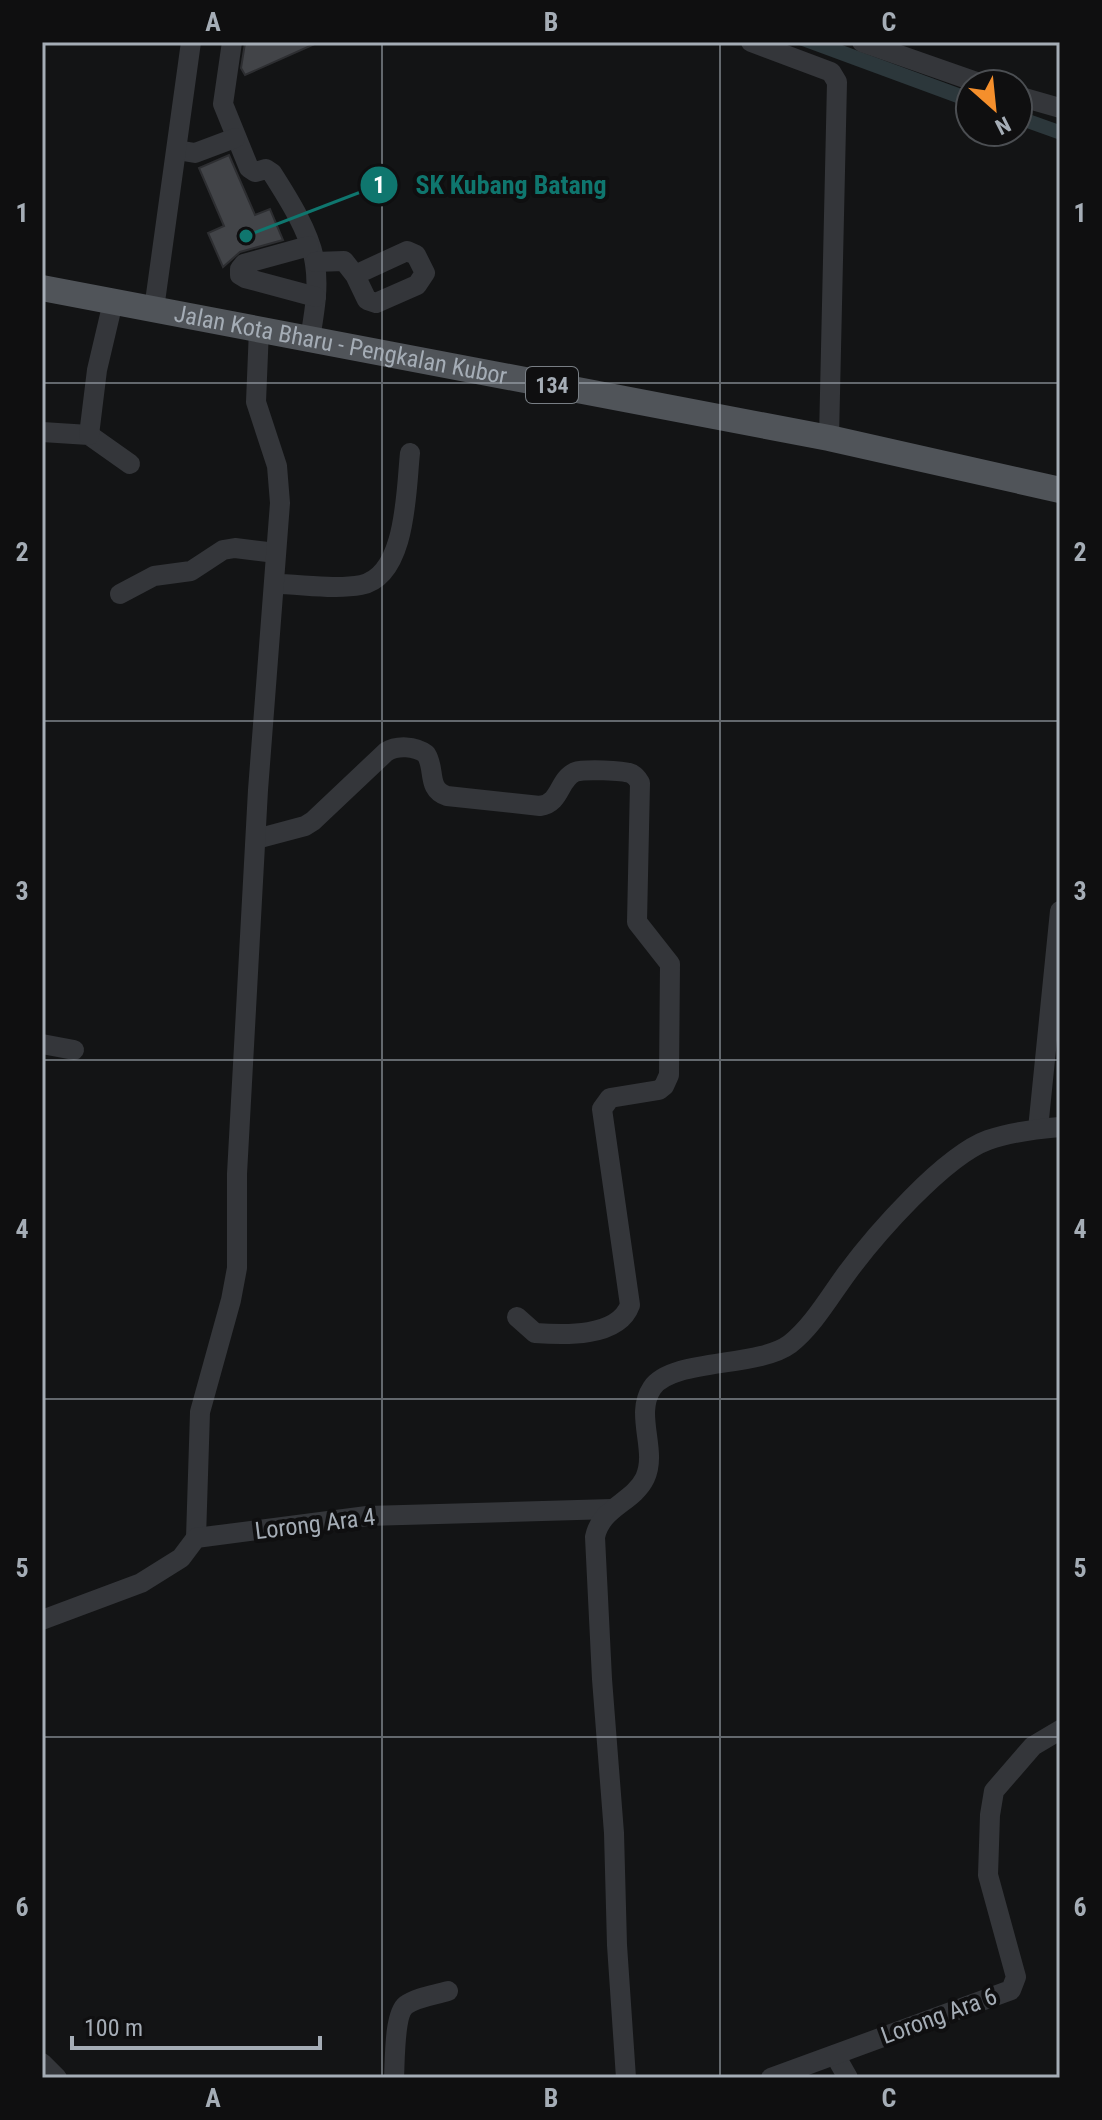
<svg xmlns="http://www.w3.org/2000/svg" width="1102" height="2120" viewBox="0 0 1102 2120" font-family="'Roboto Condensed',sans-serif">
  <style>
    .water { fill: #2c373b }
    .building { fill: #424448; stroke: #2d2e31; stroke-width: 2 }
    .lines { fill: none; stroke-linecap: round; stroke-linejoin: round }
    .minor { stroke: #34363a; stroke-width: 20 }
    .major { stroke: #505459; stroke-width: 26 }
    .grid { fill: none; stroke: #a5adb6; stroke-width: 2; stroke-opacity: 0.55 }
    .labels { text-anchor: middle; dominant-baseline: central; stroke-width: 8; stroke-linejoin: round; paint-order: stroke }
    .shield { fill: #0f0f10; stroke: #787e84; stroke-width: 2 }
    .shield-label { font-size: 22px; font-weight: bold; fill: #a5adb6 }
    .street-label { font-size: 24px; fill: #a5adb6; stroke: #0f0f10 }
    .leader { fill: none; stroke: #0f766e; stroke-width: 3 }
    .callout-dot { fill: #0f766e; stroke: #0f0f10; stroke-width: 3 }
    .mark-label { font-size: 24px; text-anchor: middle; font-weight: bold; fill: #fff }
    .callout-label { font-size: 26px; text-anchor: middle; font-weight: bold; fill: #0f766e; stroke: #0f0f10; stroke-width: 8; stroke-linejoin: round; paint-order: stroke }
    .neatline { fill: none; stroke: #a5adb6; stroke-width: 3 }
    .grid-label { font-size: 26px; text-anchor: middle; font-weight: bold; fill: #a5adb6 }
  </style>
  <rect width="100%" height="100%" fill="#131415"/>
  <g class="water">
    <path d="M791,42H834L970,92V108Z"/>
    <path d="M1018,110L1060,125V140L1018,125Z"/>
  </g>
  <g class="building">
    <path d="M247,42H319L245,75L241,68L245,43Z"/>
    <path d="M229,155L255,215L270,209L283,240L240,252L223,267L208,233L224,226L199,168Z"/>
  </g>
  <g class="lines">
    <g class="minor">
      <path d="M232,42L223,104L249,168L255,172L266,169L272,173C288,198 311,234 315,264C319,289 314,314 310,339"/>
      <path d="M751,42L831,72L837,82L829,438"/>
      <path d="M862,42L982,84"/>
      <path d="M1018,96L1060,108"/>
      <path d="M177,150L195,153L235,138"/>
      <path d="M309,246L244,264L240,269V275L245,278L316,297"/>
      <path d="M315,262L344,261L355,275L407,251L416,255L425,273L417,285L376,303L367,300L355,275"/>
      <path d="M154,309L191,42"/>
      <path d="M42,432L89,435L130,464"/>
      <path d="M89,435L97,370L113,302"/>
      <path d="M274,584C301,584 334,590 361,585C407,576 406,489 410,453"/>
      <path d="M120,594L154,576L191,571L223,550L235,548L276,553"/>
      <path d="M256,839L305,826L313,821L386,752C397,745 415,746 426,754C436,769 426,789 447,796L540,806C561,803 558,780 575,772C583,769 624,770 632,774C637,777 637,778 640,783L637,922L670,964L669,1075L664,1086L659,1090L610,1098L602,1109L630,1305C618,1338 563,1335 535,1333L517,1317"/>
      <path d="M42,1044L74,1050"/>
      <path d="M1038,1129L1060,911"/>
      <path d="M196,1538L200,1412L231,1300L237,1268V1174L258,790L280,503L277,466L256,402L259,329"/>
      <path d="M42,1620L141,1583L181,1558L196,1538L367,1516L612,1509"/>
      <path d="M835,2055L848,2078"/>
      <path d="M42,2063L57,2078"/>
      <path d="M394,2078C395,2062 394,2014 406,2005C417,1997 435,1995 448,1991"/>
      <path d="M626,2078L617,1945L614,1833L602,1679L595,1537C601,1507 633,1503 645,1478C658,1450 634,1415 652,1388C672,1358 758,1368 790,1344C813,1326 830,1296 847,1273C875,1235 944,1156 988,1140C1011,1132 1036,1129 1060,1127"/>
      <path d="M771,2078L1011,1990L1016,1977L988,1875L990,1815L994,1791L1033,1746L1060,1730"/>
    </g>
    <path class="major" id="s1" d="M42,288L829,438L1060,490"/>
  </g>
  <path class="grid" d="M382,42V2078M720,42V2078M42,383H1060M42,721H1060M42,1060H1060M42,1399H1060M42,1737H1060"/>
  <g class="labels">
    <rect class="shield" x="526" y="367" width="52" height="36" rx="6"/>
    <g class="shield-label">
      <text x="552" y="385">134</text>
    </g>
    <g class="street-label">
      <text stroke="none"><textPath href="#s1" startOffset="304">Jalan Kota Bharu - Pengkalan Kubor</textPath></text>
      <text transform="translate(315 1524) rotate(-7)">Lorong Ara 4</text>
      <text transform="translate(939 2016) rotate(-20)">Lorong Ara 6</text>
    </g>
  </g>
  <path class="leader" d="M246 236L379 185"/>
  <g class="callout-dot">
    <circle cx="246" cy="236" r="8"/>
    <circle cx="379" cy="185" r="20"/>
  </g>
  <g class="mark-label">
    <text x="379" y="193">1</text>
  </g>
  <g class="callout-label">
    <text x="511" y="194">SK Kubang Batang</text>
  </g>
  <rect width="1102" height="2120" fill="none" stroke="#0f0f10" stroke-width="88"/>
  <g transform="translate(994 108) rotate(153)"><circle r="38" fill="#0f0f10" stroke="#4b4e52" stroke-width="2"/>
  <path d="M0-6L14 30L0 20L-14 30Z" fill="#f58f2c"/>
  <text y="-12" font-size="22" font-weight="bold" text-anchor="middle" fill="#a5adb6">N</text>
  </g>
  <path d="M72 2036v12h248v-12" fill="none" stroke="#a5adb6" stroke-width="4"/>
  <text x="84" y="2036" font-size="24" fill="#a5adb6" stroke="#0f0f10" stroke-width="6" paint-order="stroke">100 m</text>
  <rect x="44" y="44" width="1014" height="2032" class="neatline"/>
  <g class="grid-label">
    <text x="213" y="31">A</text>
    <text x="551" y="31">B</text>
    <text x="889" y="31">C</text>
    <text x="22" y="222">1</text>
    <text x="1080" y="222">1</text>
    <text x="22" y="561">2</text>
    <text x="1080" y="561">2</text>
    <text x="22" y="900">3</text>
    <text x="1080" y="900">3</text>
    <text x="22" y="1238">4</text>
    <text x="1080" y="1238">4</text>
    <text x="22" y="1577">5</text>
    <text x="1080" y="1577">5</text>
    <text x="22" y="1916">6</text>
    <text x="1080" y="1916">6</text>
    <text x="213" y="2107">A</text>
    <text x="551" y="2107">B</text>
    <text x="889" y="2107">C</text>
  </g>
</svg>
